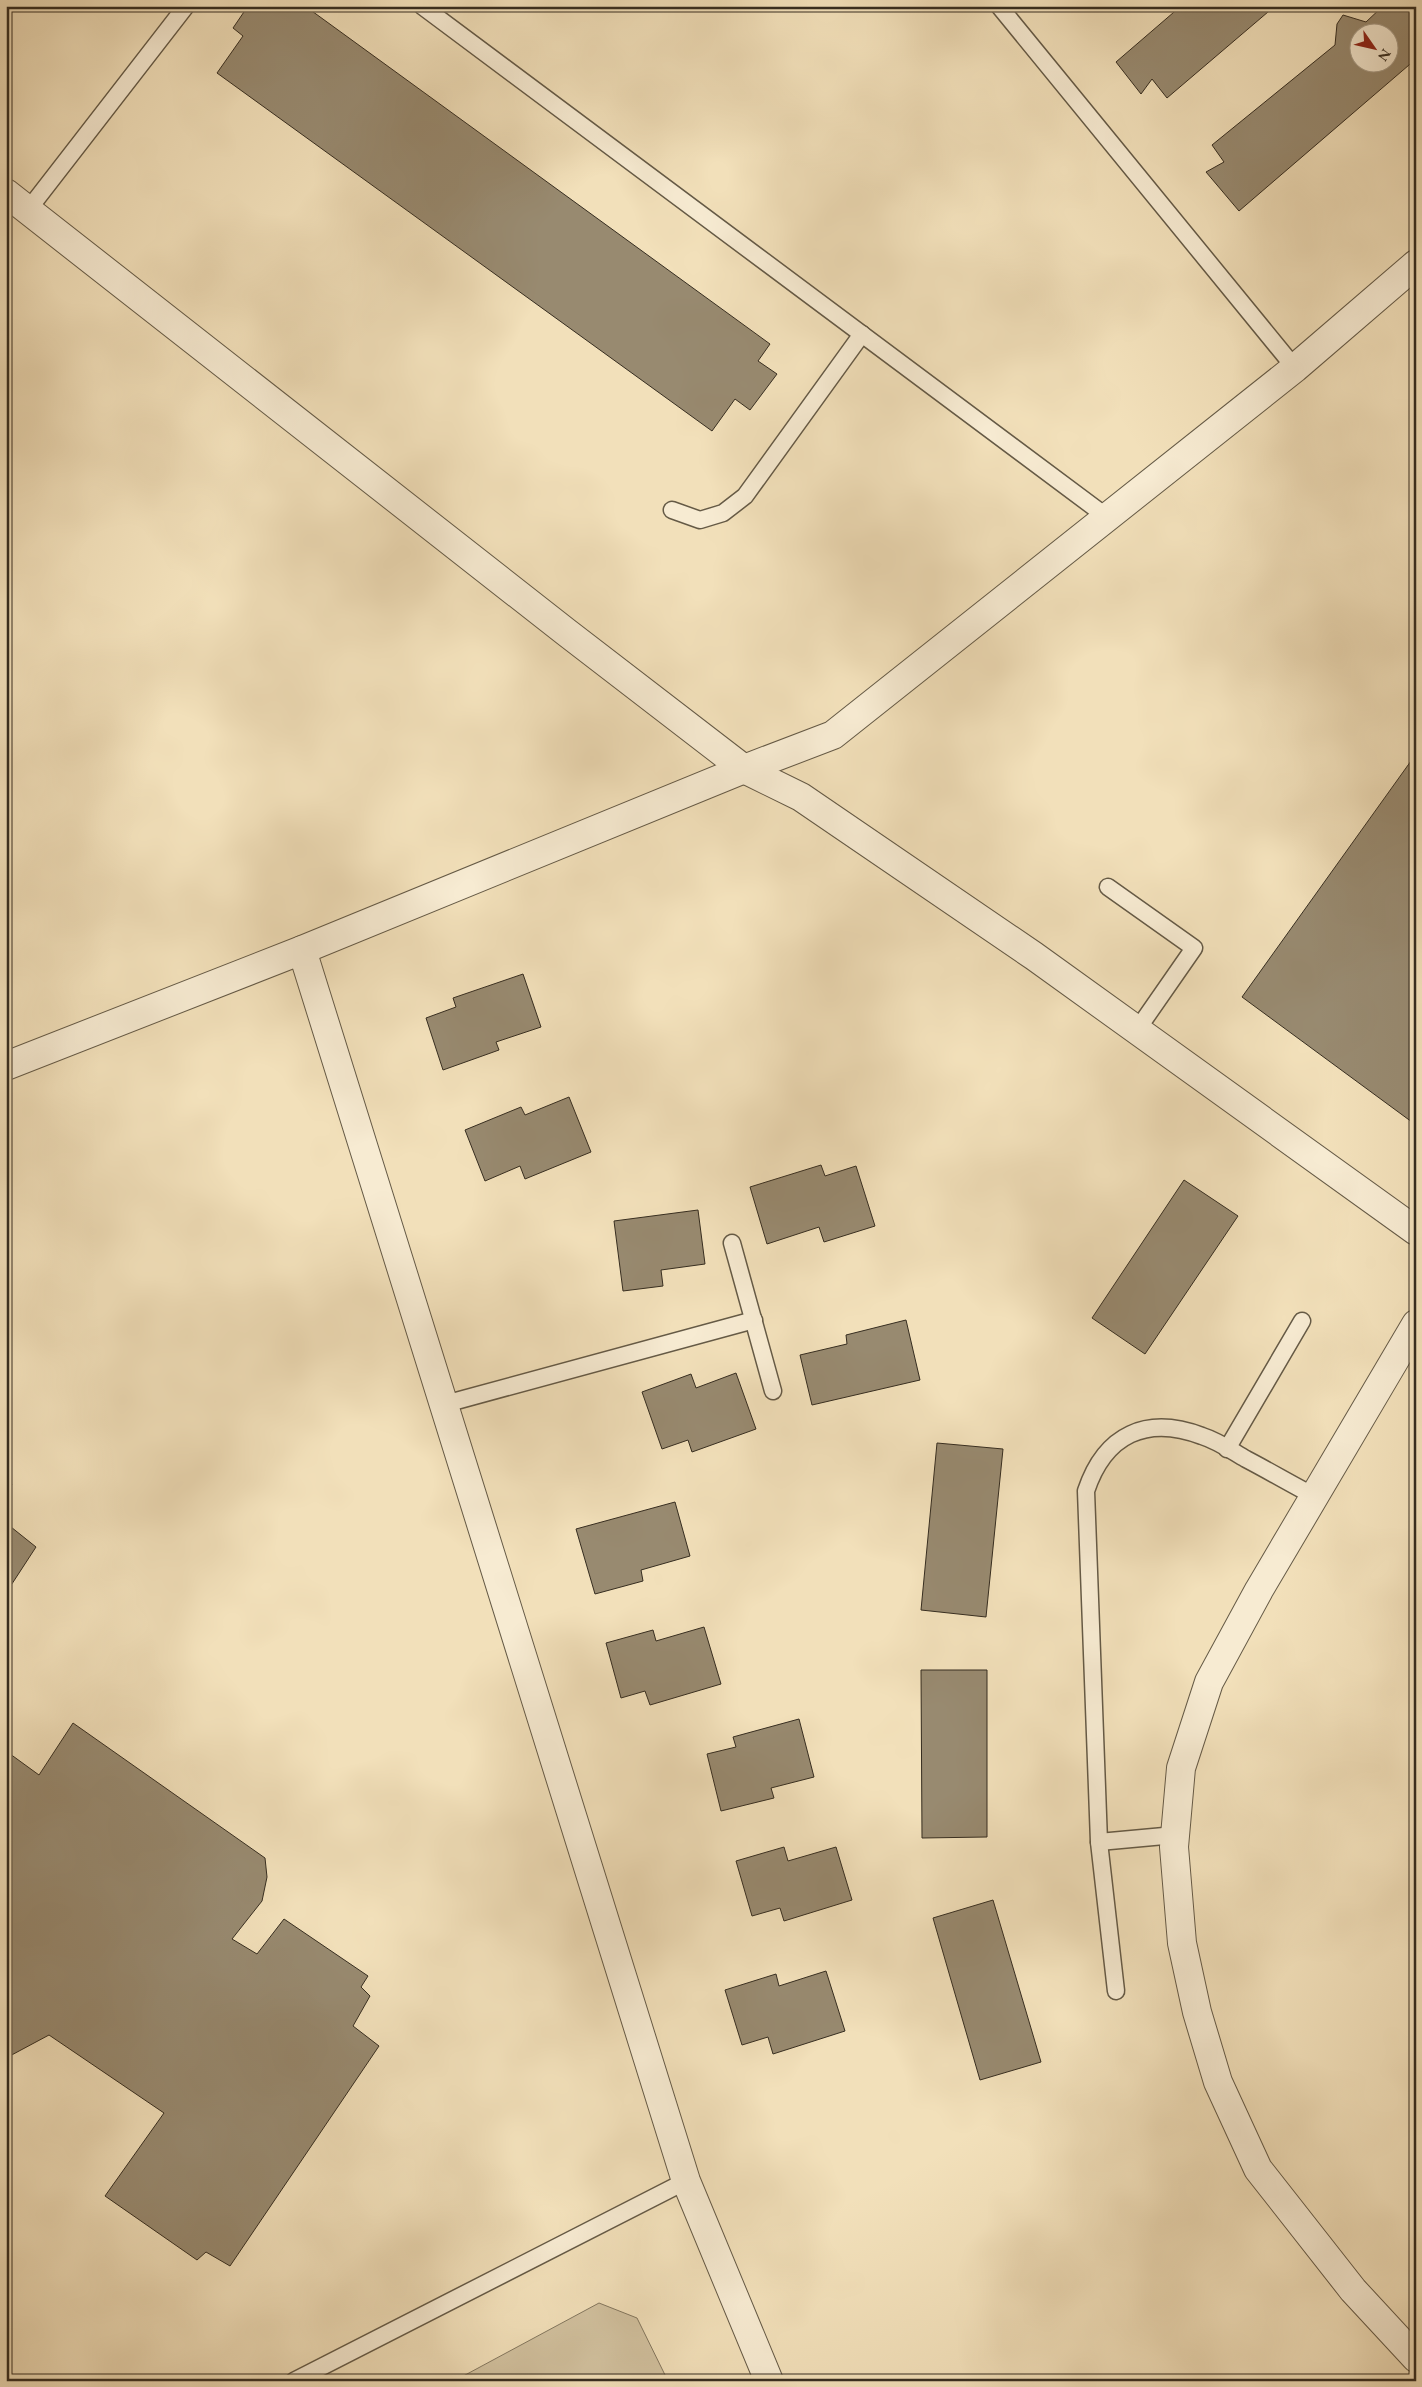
<svg xmlns="http://www.w3.org/2000/svg" width="1422" height="2387" viewBox="0 0 1422 2387" font-family="'EB Garamond',serif">
  <style>
    .green { fill: #d2c2a0; stroke: #847860 }
    .building { fill: #988a70; stroke: #362d20; fill-rule: evenodd }
    .lines { fill: none; stroke-linecap: round; stroke-linejoin: round }
    .lane-casing { stroke: #655a46; stroke-width: 19 }
    .street-casing { stroke: #655a46; stroke-width: 30 }
    .lane { stroke: #f7ebd2; stroke-width: 16 }
    .street { stroke: #f7ebd2; stroke-width: 28 }
  </style>
  <rect width="100%" height="100%" fill="#f2e0ba"/>
  <filter id="stains"><feTurbulence type="fractalNoise" baseFrequency=".004" numOctaves="4"/><feColorMatrix values="0 0 0 0 .2 0 0 0 0 .09 0 0 0 0 .02 0 0 0 .5 -.17"/></filter>
  <radialGradient id="worn" r=".72"><stop offset=".6" stop-color="#630" stop-opacity="0"/><stop offset="1" stop-color="#630" stop-opacity=".3"/></radialGradient>
  <path class="green" d="M599,2303L637,2318L668,2381H454Z"/>
  <g class="building">
    <path d="M248,6H305L770,344L758,361L777,374L750,410L735,399L712,431L217,73L243,36L233,28Z"/>
    <path d="M1181,6H1275L1167,98L1152,79L1141,94L1116,62Z"/>
    <path d="M1383,6H1416V59L1239,211L1206,172L1224,162L1212,145L1335,45L1337,24L1343,15L1366,22ZM1360,32H1390V62H1360Z"/>
    <path d="M1416,754V1125L1242,997Z"/>
    <path d="M523,974L541,1027L496,1042L499,1050L443,1070L426,1018L456,1007L453,998Z"/>
    <path d="M569,1097L591,1152L525,1179L520,1166L485,1181L465,1130L521,1107L525,1115Z"/>
    <path d="M821,1165L825,1176L856,1166L875,1226L824,1242L819,1227L767,1244L750,1187Z"/>
    <path d="M1184,1180L1238,1216L1145,1354L1092,1318Z"/>
    <path d="M698,1210L705,1264L661,1270L663,1286L623,1291L614,1221Z"/>
    <path d="M906,1320L920,1380L812,1405L800,1355L847,1344L846,1335Z"/>
    <path d="M736,1373L756,1429L692,1452L688,1440L662,1449L642,1392L691,1374L696,1388Z"/>
    <path d="M937,1443L1003,1449L986,1617L921,1610Z"/>
    <path d="M6,1480L12,1484L6,1493Z"/>
    <path d="M675,1502L690,1556L641,1570L643,1581L595,1594L576,1529Z"/>
    <path d="M6,1523L36,1547L6,1593Z"/>
    <path d="M704,1627L721,1684L650,1705L645,1691L621,1698L606,1643L653,1630L656,1641Z"/>
    <path d="M921,1670H987V1837L922,1838Z"/>
    <path d="M799,1719L814,1777L771,1788L774,1798L721,1811L707,1754L736,1747L733,1737Z"/>
    <path d="M73,1723L265,1858L267,1877L262,1901L232,1939L257,1954L284,1919L368,1976L361,1987L370,1996L353,2026L379,2046L230,2266L206,2252L197,2260L105,2196L164,2113L49,2035L6,2058V1751L39,1775Z"/>
    <path d="M784,1847L788,1861L836,1847L852,1900L784,1921L780,1908L752,1916L736,1861Z"/>
    <path d="M993,1900L1041,2062L980,2080L933,1918Z"/>
    <path d="M826,1971L845,2031L773,2054L768,2037L742,2045L725,1990L776,1974L779,1986Z"/>
  </g>
  <g class="lines">
    <g class="lane-casing">
      <g id="lane">
        <path d="M422,6L1107,517"/>
        <path d="M999,6L1295,368"/>
        <path d="M28,210L186,6"/>
        <path d="M672,510L700,520L723,513L745,496L862,334"/>
        <path d="M1108,887L1194,948L1137,1030"/>
        <path d="M732,1243L773,1391"/>
        <path d="M445,1404L754,1320"/>
        <path d="M1227,1449L1302,1321"/>
        <path d="M1175,1835L1099,1842L1086,1491C1105,1434 1147,1415 1202,1436C1218,1441 1232,1451 1246,1459C1269,1471 1291,1484 1314,1496"/>
        <path d="M1099,1842L1116,1991"/>
        <path d="M294,2381L686,2181"/>
      </g>
    </g>
    <g class="street-casing">
      <g id="street">
        <path d="M6,193L566,632L744,769L801,797L1034,956L1416,1231"/>
        <path d="M302,950L686,2181L769,2381"/>
        <path d="M6,1066L302,950L744,769L833,735L1295,368L1416,264"/>
        <path d="M1416,1324L1259,1590L1209,1682L1181,1768L1174,1847L1182,1943L1197,2012L1218,2082L1258,2169L1353,2290L1416,2358"/>
      </g>
    </g>
    <use href="#lane" class="lane"/>
    <use href="#street" class="street"/>
  </g>
  <rect width="1422" height="2387" fill="none" stroke="#f2e0ba" stroke-width="25"/>
  <rect x="8" y="8" width="1407" height="2372" fill="none" stroke="#362d20" stroke-width="2.5"/>
  <rect x="12" y="12" width="1397" height="2362" fill="none" stroke="#362d20"/>
  <g transform="translate(1374 48) rotate(124)"><circle r="24" fill="#f7ebd2" stroke="#aa9f8b"/>
  <path d="M0-4L9 19L0 12L-9 19Z" fill="#8f2418"/>
  <text y="-8" font-size="14" font-weight="bold" text-anchor="middle" fill="#362d20">N</text>
  </g>
  <rect width="100%" height="100%" filter="url(#stains)"/>
  <rect width="100%" height="100%" fill="url(#worn)"/>
</svg>
